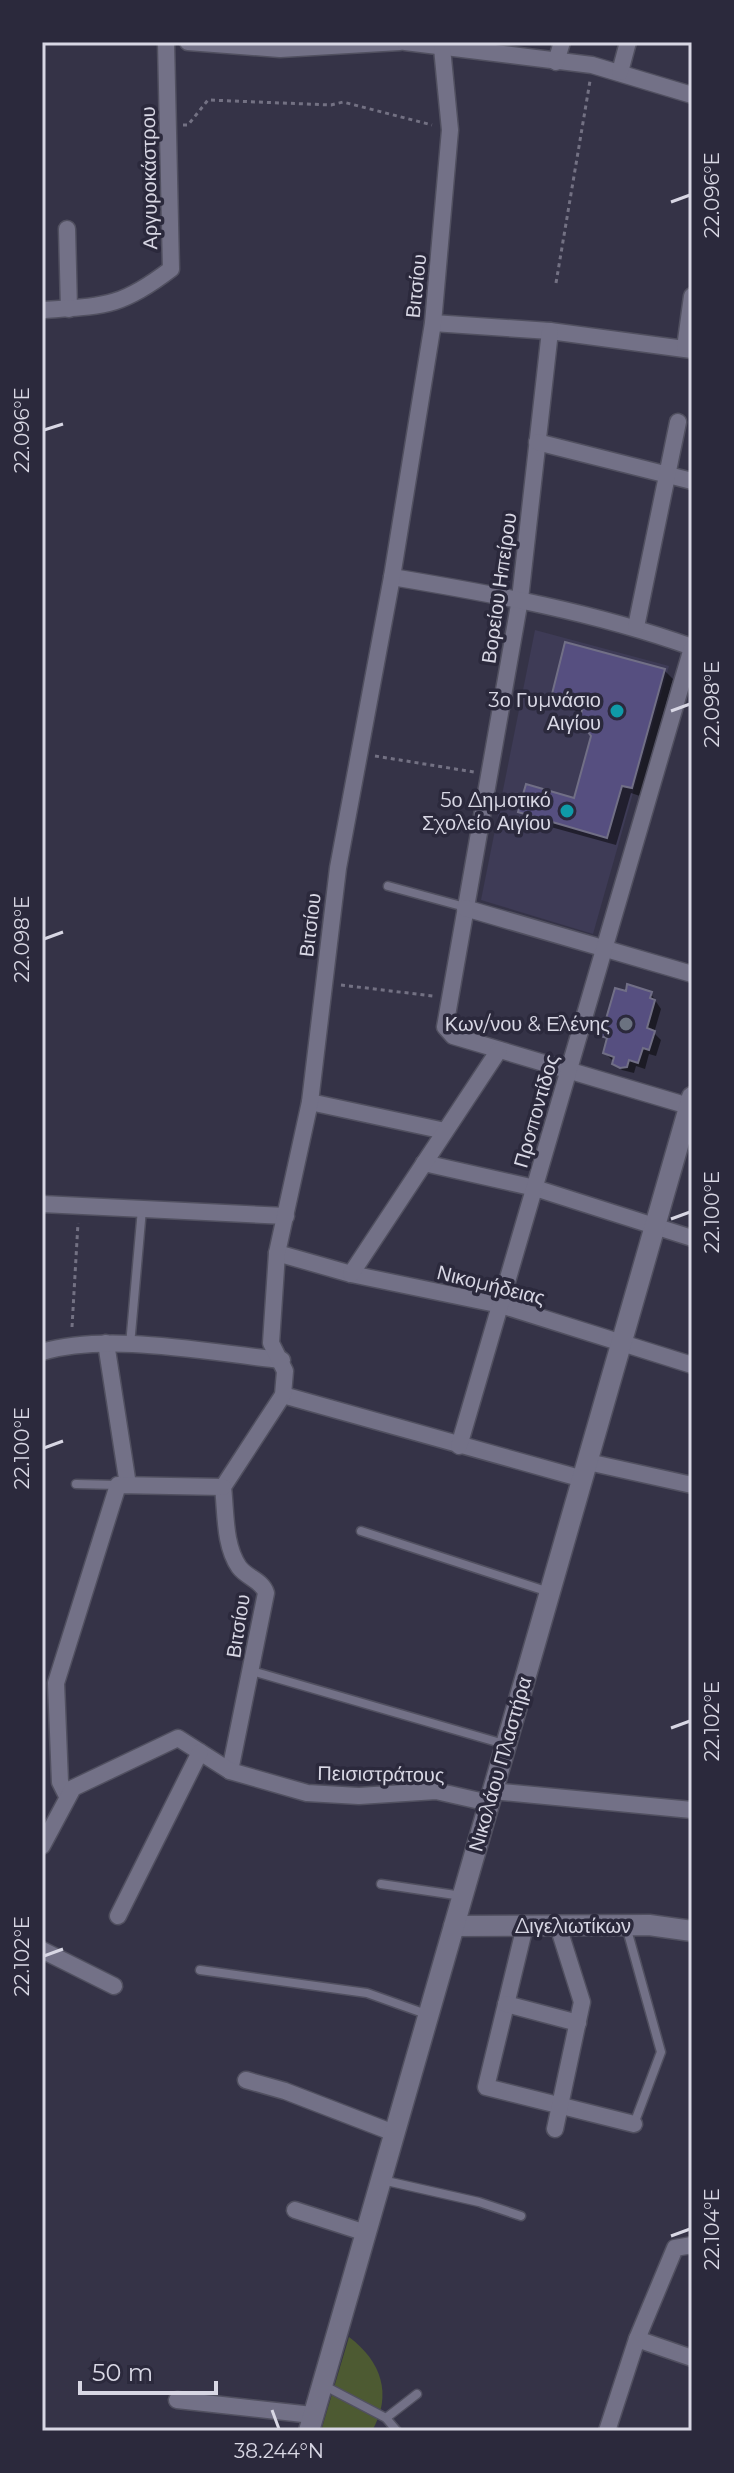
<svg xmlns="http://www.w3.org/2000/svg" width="734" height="2473" viewBox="0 0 734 2473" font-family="Montserrat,sans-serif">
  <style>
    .built { fill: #3e3b56 }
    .green { fill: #4d5a32 }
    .shadow { fill: #0007 }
    .building { fill: #564f80; stroke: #716f86; stroke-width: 2 }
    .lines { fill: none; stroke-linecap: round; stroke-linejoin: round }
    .service-casing { stroke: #515060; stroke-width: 11 }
    .minor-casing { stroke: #515060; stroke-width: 19 }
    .secondary-casing { stroke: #515060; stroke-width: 23 }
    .path { stroke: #737183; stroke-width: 3; stroke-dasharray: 4 4; stroke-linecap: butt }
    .service { stroke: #737187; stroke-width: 8 }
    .minor { stroke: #737187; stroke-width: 16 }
    .secondary { stroke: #737187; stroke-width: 20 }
    .ticks { fill: none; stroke: #d8d7e4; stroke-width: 3 }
    .culture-dot { fill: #0f9aa8; stroke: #2b293c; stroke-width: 3 }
    .worship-dot { fill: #6b7280; stroke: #2b293c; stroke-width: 3 }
    .labels { text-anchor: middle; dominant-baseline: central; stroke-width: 7; stroke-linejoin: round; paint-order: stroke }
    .street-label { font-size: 20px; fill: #d8d7e4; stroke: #2b293c }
    .poi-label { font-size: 20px; fill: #d8d7e4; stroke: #2b293c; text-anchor: end }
    .neatline { fill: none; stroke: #d8d7e4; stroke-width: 3 }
    .ticks-label { font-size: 20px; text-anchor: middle; fill: #d8d7e4 }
  </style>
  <rect width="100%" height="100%" fill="#353347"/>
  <path class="built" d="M535,630L669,666L593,934L481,900Z"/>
  <path class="green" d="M349,2337C381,2361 393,2394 372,2431H321Z"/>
  <g class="shadow">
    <path d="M664,670L673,679L640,796L631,793L616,845L529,821L520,812L575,801L593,736L583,713L563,707L554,698Z"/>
    <path d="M651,994L661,1009L654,1033L661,1040L656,1056L649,1054L645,1069L636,1066L634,1073L622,1070L605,1053L609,1041L603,1036Z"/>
  </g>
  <g class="building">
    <path d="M565,642L665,669L632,788L622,786L607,838L518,812L526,784L574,798L591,736L579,720L583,707L551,698Z"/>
    <path d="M627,984L652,992L650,998L655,1000L647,1028L655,1031L649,1050L643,1048L638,1063L629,1060L627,1067L620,1068L612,1064L614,1057L603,1053L607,1038L601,1036L615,988L626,991Z"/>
  </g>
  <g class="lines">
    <g class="service-casing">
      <g id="service">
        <path d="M388,886L465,907"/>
        <path d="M130,1345L142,1209"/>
        <path d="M76,1484L118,1485"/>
        <path d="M361,1531L549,1592"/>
        <path d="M252,1671L504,1744"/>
        <path d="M381,1884L462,1896"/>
        <path d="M626,1926L661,2052L634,2124"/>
        <path d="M200,1970L367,1993L426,2014"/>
        <path d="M382,2180L479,2202L521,2216"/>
        <path d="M323,2385L386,2418L397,2431"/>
        <path d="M386,2418L417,2394"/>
      </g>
    </g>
    <g class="minor-casing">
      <g id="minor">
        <path d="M188,42L280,49L400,42"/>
        <path d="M405,42L592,65L692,95"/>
        <path d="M556,62L562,42"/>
        <path d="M620,72L628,42"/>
        <path d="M67,229L69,309"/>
        <path d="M42,310C104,306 120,308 171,269L166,42"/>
        <path d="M433,323L550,331L692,350"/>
        <path d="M550,331L520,599L445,1027L453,1036L692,1107"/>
        <path d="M685,348L692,296"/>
        <path d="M537,442L692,481"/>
        <path d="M392,577C494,594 594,612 692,647"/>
        <path d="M636,627L678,422"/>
        <path d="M465,908L692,974"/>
        <path d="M310,1102L445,1131"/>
        <path d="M424,1163L535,1188L692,1238"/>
        <path d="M42,1204L286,1216"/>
        <path d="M277,1253L351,1274L501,1305L692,1365"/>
        <path d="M351,1274L499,1050"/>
        <path d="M106,1343L128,1485"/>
        <path d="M42,1352C110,1332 210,1353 282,1360"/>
        <path d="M283,1395L583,1479"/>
        <path d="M459,1446L692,648"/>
        <path d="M588,1462L692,1485"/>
        <path d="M230,1771L266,1593C262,1580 247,1578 239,1567C224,1545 226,1513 223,1487L283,1395L285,1371L271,1343L277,1253L310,1102L338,868L392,577L433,323L450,130L442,48"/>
        <path d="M492,1791L692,1810"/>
        <path d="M67,1796L60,1782L56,1683L118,1485L223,1487"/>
        <path d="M42,1846L73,1788L178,1738L230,1771L307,1793L359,1796L436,1791L489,1803"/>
        <path d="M118,1916L200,1752"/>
        <path d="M525,1926L486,2087L634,2124"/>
        <path d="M42,1950L114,1986"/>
        <path d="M506,2004L578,2023"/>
        <path d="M246,2080L285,2091L394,2133"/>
        <path d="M555,2129L582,2002L558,1926"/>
        <path d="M295,2210L366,2233"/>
        <path d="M637,2339L692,2358"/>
        <path d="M177,2400L312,2415"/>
        <path d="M607,2431L637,2339L675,2248L692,2245"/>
      </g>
    </g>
    <g class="secondary-casing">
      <g id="secondary">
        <path d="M454,1926L649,1925L692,1931"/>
        <path d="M309,2431L692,1097"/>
      </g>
    </g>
    <g class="path">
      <path d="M183,125H188L208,100L331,105L343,102L432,125"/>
      <path d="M556,283L590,81"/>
      <path d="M375,756L474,772"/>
      <path d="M341,985L433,996"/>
      <path d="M72,1327L78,1223"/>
    </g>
    <use href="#service" class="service"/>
    <use href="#minor" class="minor"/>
    <use href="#secondary" class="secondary"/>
  </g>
  <path class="ticks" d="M671,202L690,195M44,430L63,424M671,711L690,704M44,939L63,932M671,1219L690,1212M44,1448L63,1441M671,1728L690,1721M44,1956L63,1949M671,2236L690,2229M272,2410L279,2429"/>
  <g class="culture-dot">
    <circle cx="617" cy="711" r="8"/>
    <circle cx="567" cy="811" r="8"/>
  </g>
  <circle class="worship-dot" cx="626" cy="1024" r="8"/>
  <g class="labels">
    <g class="street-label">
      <text transform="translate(149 178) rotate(-91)">Αργυροκάστρου</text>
      <text transform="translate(416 286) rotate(-84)">Βιτσίου</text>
      <text transform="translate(499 588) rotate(-82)">Βορείου Ηπείρου</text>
      <text transform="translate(310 925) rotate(-83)">Βιτσίου</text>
      <text transform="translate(536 1111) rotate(-74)">Προποντίδος</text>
      <text transform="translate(491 1285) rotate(14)">Νικομήδειας</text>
      <text transform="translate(238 1626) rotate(-81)">Βιτσίου</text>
      <text transform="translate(500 1764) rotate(-74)">Νικολάου Πλαστήρα</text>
      <text transform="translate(381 1774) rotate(1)">Πεισιστράτους</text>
      <text x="573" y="1926">Διγελιωτίκων</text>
    </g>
    <g class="poi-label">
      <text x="601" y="700">3ο Γυμνάσιο<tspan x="601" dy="23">Αιγίου</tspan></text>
      <text x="551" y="800">5ο Δημοτικό<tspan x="551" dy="23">Σχολείο Αιγίου</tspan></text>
      <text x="610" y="1024">Κων/νου &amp; Ελένης</text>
    </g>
  </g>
  <rect width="734" height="2473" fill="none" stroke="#2b293c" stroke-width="88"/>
  <path d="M80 2381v12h136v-12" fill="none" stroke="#d8d7e4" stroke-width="4"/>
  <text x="92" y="2381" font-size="24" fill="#d8d7e4" stroke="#2b293c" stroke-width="6" paint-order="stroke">50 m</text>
  <rect x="44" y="44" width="646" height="2385" class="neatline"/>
  <g class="ticks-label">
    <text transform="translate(712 195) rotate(-90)" y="7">22.096°E</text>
    <text transform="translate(22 430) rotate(-90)" y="7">22.096°E</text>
    <text transform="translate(712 704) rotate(-90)" y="7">22.098°E</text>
    <text transform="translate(22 939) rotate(-90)" y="7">22.098°E</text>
    <text transform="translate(712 1212) rotate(-90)" y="7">22.100°E</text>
    <text transform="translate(22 1448) rotate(-90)" y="7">22.100°E</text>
    <text transform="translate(712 1721) rotate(-90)" y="7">22.102°E</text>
    <text transform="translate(22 1956) rotate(-90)" y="7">22.102°E</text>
    <text transform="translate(712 2229) rotate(-90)" y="7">22.104°E</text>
    <text x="279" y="2458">38.244°N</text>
  </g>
</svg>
